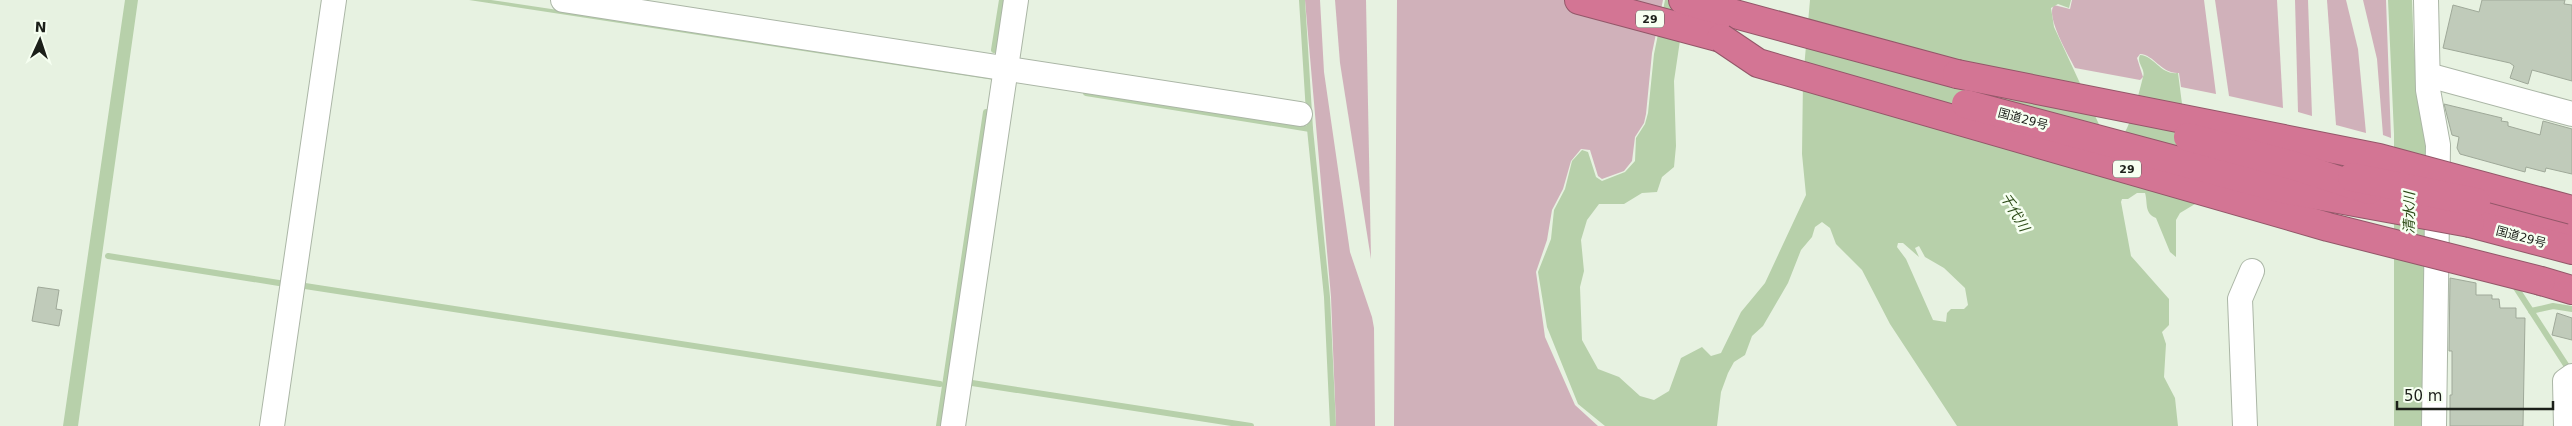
<svg xmlns="http://www.w3.org/2000/svg" width="2572" height="426" viewBox="0 0 2572 426" font-family="'DejaVu Sans','Noto Sans JP',sans-serif">
  <style>
    .green { fill: #d0b1ba }
    .water { fill: #b7d0aa; fill-rule: evenodd }
    .lines { fill: none; stroke-linecap: round; stroke-linejoin: round }
    .stream { stroke: #b7d0aa; stroke-width: 6 }
    .building { fill: #c0cbba; stroke: #9fa999 }
    .minor-casing { stroke: #abb6a6; stroke-width: 26 }
    .highway-casing { stroke: #935769; stroke-width: 30 }
    .minor { stroke: #fff; stroke-width: 24 }
    .highway { stroke: #d37594; stroke-width: 28 }
    .highway-bridge-casing { stroke: #935769; stroke-width: 30; stroke-linecap: butt }
    .highway-bridge { stroke: #d37594; stroke-width: 28 }
    .labels { text-anchor: middle; dominant-baseline: central; stroke-width: 5; stroke-linejoin: round; paint-order: stroke }
    .shield { fill: #f6fff1; stroke: #5d635a; stroke-width: 1 }
    .shield-label { font-size: 11px; font-weight: bold; fill: #1c201a }
    .street-label { font-size: 12px; fill: #1c201a; stroke: #f6fff1 }
    .water-label { font-size: 14px; font-style: italic; fill: #2c4b17; stroke: #f6fff1 }
  </style>
  <rect width="100%" height="100%" fill="#e7f2e1"/>
  <g class="green">
    <path d="M1305,0H1320L1324,72L1350,252L1372,317L1374,328L1375,426H1336L1331,297Z"/>
    <path d="M1335,0H1366L1371,259L1340,63Z"/>
    <path d="M1397,0H1663L1652,53L1646,114L1644,123L1635,137L1632,161L1624,171L1602,179L1598,176L1590,150L1581,149L1571,161L1563,189L1552,210L1547,240L1536,272L1545,337L1575,405L1598,426H1394Z"/>
    <path d="M2072,0H2204L2216,94L2181,87L2179,73C2161,74 2155,55 2140,54L2137,58L2143,77L2140,80L2075,68C2069,56 2045,16 2054,5L2070,9Z"/>
    <path d="M2215,0H2277L2283,108L2229,96Z"/>
    <path d="M2295,0H2308L2312,116L2298,112Z"/>
    <path d="M2327,0H2346L2358,49L2366,133L2336,125Z"/>
    <path d="M2363,0H2386L2391,138L2383,135L2377,59Z"/>
  </g>
  <g class="water">
    <path d="M125,0H138L82,397L78,426H63Z"/>
    <path d="M469,0H491L996,76L994,80Z"/>
    <path d="M1665,0H1686L1674,81L1676,146L1674,167L1662,177L1657,192L1642,193L1624,204H1599L1587,220L1581,240L1584,271L1580,287L1582,340L1598,369L1619,377L1640,396L1654,400L1669,391L1681,358L1702,347L1711,356L1721,353L1741,312L1765,283L1806,195L1802,154L1803,80L1810,0H2071L2069,8L2058,4L2051,8L2054,27L2103,133L2118,144C2132,124 2137,100 2143,77C2146,69 2136,63 2140,55C2155,56 2160,75 2178,73L2195,204L2180,213L2176,220V257L2170,252L2156,218C2144,213 2148,203 2145,193H2137L2128,199H2122L2121,202L2131,256L2169,299V325L2162,332L2166,344L2164,377L2175,398L2178,426H1957L1890,324L1862,270L1836,244L1830,228L1822,222L1815,227L1812,237L1801,250L1788,283L1763,326L1752,336L1745,355L1734,362L1728,373L1721,392L1717,426H1605L1578,404L1547,327L1538,272L1551,239L1554,210L1565,189L1572,161L1582,150L1588,152L1596,177L1602,181L1625,172L1635,161L1636,138L1645,124L1648,113L1654,54ZM1898,243H1903L1919,257L1915,248L1919,246L1925,257L1944,268L1965,288L1968,305L1964,309H1951L1947,313L1946,322L1933,320L1906,259L1897,247Z"/>
    <path d="M2388,0H2412L2414,52L2425,142L2427,214L2423,300L2425,336V426H2394V134Z"/>
  </g>
  <g class="lines">
    <g class="stream">
      <path d="M1302,0L1310,129L1327,297L1333,426"/>
      <path d="M994,50L1002,0"/>
      <path d="M1086,93L1310,129"/>
      <path d="M108,256L279,283"/>
      <path d="M2513,283L2570,371"/>
      <path d="M305,286L940,384"/>
      <path d="M2531,311L2553,306L2572,309"/>
      <path d="M972,383L1251,426"/>
      <path d="M939,426L986,112"/>
    </g>
  </g>
  <g class="building">
    <path d="M2482,0H2565L2564,4L2572,5V81L2532,70L2528,84L2510,78L2514,66L2510,63L2443,48L2453,5L2479,12Z"/>
    <path d="M2444,104L2502,118L2501,121L2508,122V126L2540,135L2543,121L2572,129V174L2546,168L2545,172L2526,167L2525,172L2460,154L2457,148L2459,137L2452,135Z"/>
    <path d="M2450,278L2476,283V295H2492V299H2499L2500,308H2516V318H2525L2523,426H2450V395H2452V351H2449Z"/>
    <path d="M38,287L59,290L56,309L62,310L59,326L32,321Z"/>
    <path d="M2557,313L2572,318V340L2552,335Z"/>
  </g>
  <g class="lines">
    <g class="minor-casing">
      <g id="minor">
        <path d="M563,0L1300,114"/>
        <path d="M2426,0L2428,90L2438,145L2434,426"/>
        <path d="M2428,75L2572,114"/>
        <path d="M272,426L334,0"/>
        <path d="M953,426L1016,0"/>
        <path d="M2245,426L2240,299L2252,271"/>
        <path d="M2566,426L2565,381L2572,376"/>
      </g>
    </g>
    <g class="highway-casing">
      <g id="highway">
        <path d="M1579,0L1721,38"/>
        <path d="M1683,0L1957,74"/>
        <path d="M2476,202L2572,229"/>
        <path d="M2470,223L2572,250"/>
        <path d="M2541,281L2572,290"/>
      </g>
    </g>
    <use href="#minor" class="minor"/>
    <use href="#highway" class="highway"/>
    <g class="highway-bridge-casing">
      <g id="highway-bridge">
        <path d="M1721,38L1758,63L2328,227L2541,281"/>
        <path d="M1957,74L2379,158L2572,210"/>
        <path d="M1966,104L2283,189L2470,223"/>
        <path d="M2188,137L2295,166L2369,190"/>
        <path d="M2352,177L2476,202"/>
      </g>
    </g>
    <use href="#highway-bridge" class="highway-bridge"/>
  </g>
  <g class="labels">
    <g class="shield">
      <rect x="1636" y="10.5" width="28" height="17" rx="4"/>
      <rect x="2113" y="160.5" width="28" height="17" rx="4"/>
    </g>
    <g class="shield-label">
      <text x="1650" y="19">29</text>
      <text x="2127" y="169">29</text>
    </g>
    <g class="street-label">
      <text transform="translate(2023 119) rotate(15)">国道29号</text>
      <text transform="translate(2521 237) rotate(15)">国道29号</text>
    </g>
    <g class="water-label">
      <text transform="translate(2015 212) rotate(59)">千代川</text>
      <text transform="translate(2409 213) rotate(-89)">清水川</text>
    </g>
  </g>
  <g transform="translate(40 40) rotate(3)" stroke="#f6fff1" stroke-width="4" paint-order="stroke">
  <path d="M0-4L9 19L0 12L-9 19Z" fill="#1c201a"/>
  <text y="-8" font-size="14" font-weight="bold" text-anchor="middle" fill="#1c201a">N</text>
  </g>
  <path d="M2397 401v8h156v-8" fill="none" stroke="#1c201a" stroke-width="2.5"/>
  <text x="2404" y="401" font-size="15" fill="#1c201a" stroke="#f6fff1" stroke-width="4" paint-order="stroke">50 m</text>
</svg>
